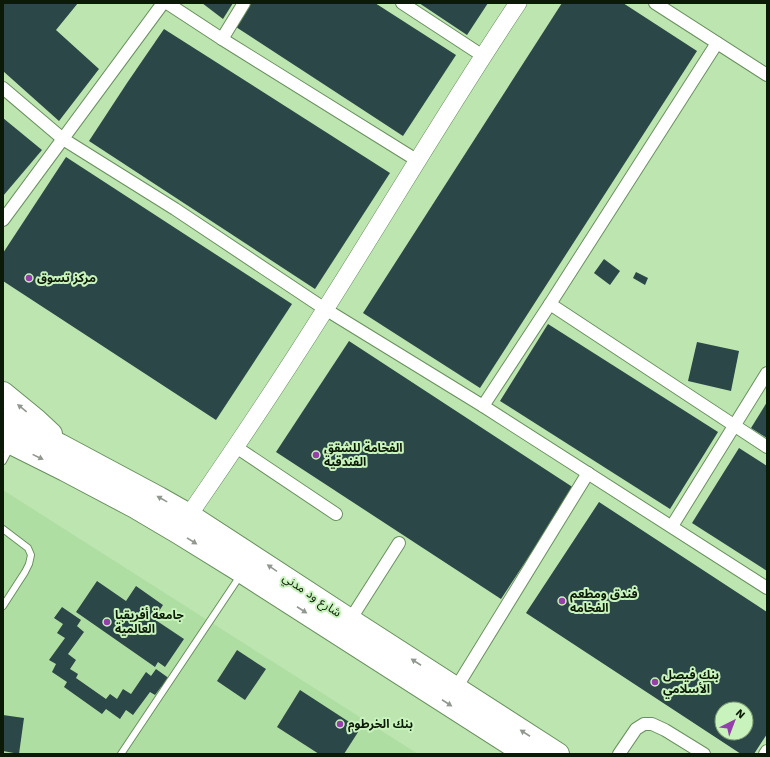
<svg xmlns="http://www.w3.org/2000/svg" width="770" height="757" viewBox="0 0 770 757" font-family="'Work Sans','Noto Sans Arabic',sans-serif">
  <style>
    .built { fill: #afdea2 }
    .building { fill: #2c4748; fill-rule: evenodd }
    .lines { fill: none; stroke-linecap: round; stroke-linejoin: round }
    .lane-casing { stroke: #6a905f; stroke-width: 8 }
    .street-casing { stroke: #6a905f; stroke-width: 14 }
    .secondary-casing { stroke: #6a905f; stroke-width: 18 }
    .highway-casing { stroke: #6a905f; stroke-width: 24 }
    .lane { stroke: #fff; stroke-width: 6 }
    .street { stroke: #fff; stroke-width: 12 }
    .secondary { stroke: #fff; stroke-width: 17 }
    .highway { stroke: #fff; stroke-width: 22 }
    .oneway { fill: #91988f }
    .poi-dot { fill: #953fab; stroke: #c9f3bd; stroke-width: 1.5 }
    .labels { text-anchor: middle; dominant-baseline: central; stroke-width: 4; stroke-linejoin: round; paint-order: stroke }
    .poi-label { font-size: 12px; font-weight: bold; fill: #0b1a07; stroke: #c9f3bd; text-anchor: start }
    .street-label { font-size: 12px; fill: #0b1a07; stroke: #c9f3bd }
  </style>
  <rect width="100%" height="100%" fill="#bce5b0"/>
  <path class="built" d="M3,490L418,754H3Z"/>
  <g class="building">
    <path d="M3,3H78L56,30L99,69L59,121L3,71Z"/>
    <path d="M202,3H233L223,19Z"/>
    <path d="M251,3H375L456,55L403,136L236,27Z"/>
    <path d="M419,3H488L467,35Z"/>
    <path d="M562,3H623L697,51L480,388L363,313Z"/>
    <path d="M164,29L390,173L315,289L89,141L127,83Z"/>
    <path d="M3,118L42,150L3,196Z"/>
    <path d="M66,157L292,304L216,420L3,281V253Z"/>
    <path d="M604,259L620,271L610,285L594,273Z"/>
    <path d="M636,272L648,278L645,285L633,278Z"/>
    <path d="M548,324L718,432L670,509L500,401Z"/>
    <path d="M349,341L574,488L501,599L276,452Z"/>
    <path d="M697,342L739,351L731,391L688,381Z"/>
    <path d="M767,402V438L751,428Z"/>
    <path d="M739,448L767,466V571L692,523Z"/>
    <path d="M599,502L767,612V734L754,754H741L526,613ZM722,709H746V733H722Z"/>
    <path d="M97,581L126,601L136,586L163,605L154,619L184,639L165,667L158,662L155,667L76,612Z"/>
    <path d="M62,607L81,620L77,626L84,632L68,654L76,660L70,669L78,674L76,678L106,699L110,694L117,699L123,689L131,694L146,672L151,676L156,669L170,679L164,688L161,687L155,695L150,692L133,715L126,710L120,719L106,709L102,714L64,687L67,682L52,672L56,664L49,660L65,638L57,633L63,624L54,618Z"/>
    <path d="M237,650L266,669L245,700L217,681Z"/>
    <path d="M300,690L360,729L344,754H319L277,727Z"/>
    <path d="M3,715L24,718L19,754L3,751Z"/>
  </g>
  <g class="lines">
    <g class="lane-casing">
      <g id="lane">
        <path d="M3,461L11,446"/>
        <path d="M3,529L28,548L31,555L29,564L25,572L3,606"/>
        <path d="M121,754L240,576"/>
      </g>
    </g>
    <g class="street-casing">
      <g id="street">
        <path d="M167,3L222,39L418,161"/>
        <path d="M402,3L483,56"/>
        <path d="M655,3L767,75"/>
        <path d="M222,39L244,3"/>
        <path d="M3,88L63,139L175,209L325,309L483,406L767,588"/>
        <path d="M3,220L163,3"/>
        <path d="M550,304L767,447"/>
        <path d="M483,406L550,304L717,43"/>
        <path d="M236,447L336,514"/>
        <path d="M672,526L767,373"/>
        <path d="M350,620L399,543"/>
        <path d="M456,688L588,473"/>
        <path d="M619,754L636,729L644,724H652L665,730L704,754"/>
        <path d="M765,754L767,751"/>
      </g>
    </g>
    <g class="secondary-casing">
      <path id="secondary" d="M189,515C236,447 282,378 326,308C390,207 451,103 518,3"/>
    </g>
    <g class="highway-casing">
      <g id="highway">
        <path d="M3,393L36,420L51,434"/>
        <path d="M3,419L60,445L159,498L189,515L350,620L558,754"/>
        <path d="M3,439L65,470L135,507L179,533L242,572L526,754"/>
      </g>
    </g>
    <use href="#lane" class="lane"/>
    <use href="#street" class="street"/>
    <use href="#secondary" class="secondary"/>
    <use href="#highway" class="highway"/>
  </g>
  <defs><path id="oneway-solid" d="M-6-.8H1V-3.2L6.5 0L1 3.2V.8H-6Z"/></defs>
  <g class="oneway">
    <use href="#oneway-solid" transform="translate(22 408) rotate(-141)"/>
    <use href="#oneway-solid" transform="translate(38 457) rotate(26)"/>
    <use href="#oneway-solid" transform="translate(162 499) rotate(-151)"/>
    <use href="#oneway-solid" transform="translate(192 541) rotate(32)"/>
    <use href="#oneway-solid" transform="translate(272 568) rotate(-146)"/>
    <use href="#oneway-solid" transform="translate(302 610) rotate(33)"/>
    <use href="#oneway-solid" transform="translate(416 662) rotate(-147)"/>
    <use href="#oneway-solid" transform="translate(447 703) rotate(33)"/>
    <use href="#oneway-solid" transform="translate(525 733) rotate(-147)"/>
  </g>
  <g class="poi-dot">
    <circle cx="29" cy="278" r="4"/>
    <circle cx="316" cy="455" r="4"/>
    <circle cx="562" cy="601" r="4"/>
    <circle cx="107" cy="622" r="4"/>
    <circle cx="655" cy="682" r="4"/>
    <circle cx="340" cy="724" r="4"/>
  </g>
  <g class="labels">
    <g class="poi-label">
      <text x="37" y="278">مركز تسوق</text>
      <text x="324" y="448">الفخامة للشقق<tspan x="324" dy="14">الفندقية</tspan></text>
      <text x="570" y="594">فندق ومطعم<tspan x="570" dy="14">الفخامه</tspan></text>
      <text x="115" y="615">جامعة أفريقيا<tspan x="115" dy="14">العالمية</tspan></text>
      <text x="663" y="675">بنك فيصل<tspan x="663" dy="14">الأسلامي</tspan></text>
      <text x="348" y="724">بنك الخرطوم</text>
    </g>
    <g class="street-label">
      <text transform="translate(312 595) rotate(34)">شارع ود مدني</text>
    </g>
  </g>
  <rect width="770" height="757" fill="none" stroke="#0b1a07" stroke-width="8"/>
  <g transform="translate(734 721) rotate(42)"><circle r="19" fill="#c9f3bd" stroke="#7d9c74"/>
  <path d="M0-3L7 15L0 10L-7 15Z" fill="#953fab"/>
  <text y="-6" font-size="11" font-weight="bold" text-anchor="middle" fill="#0b1a07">N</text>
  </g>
</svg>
